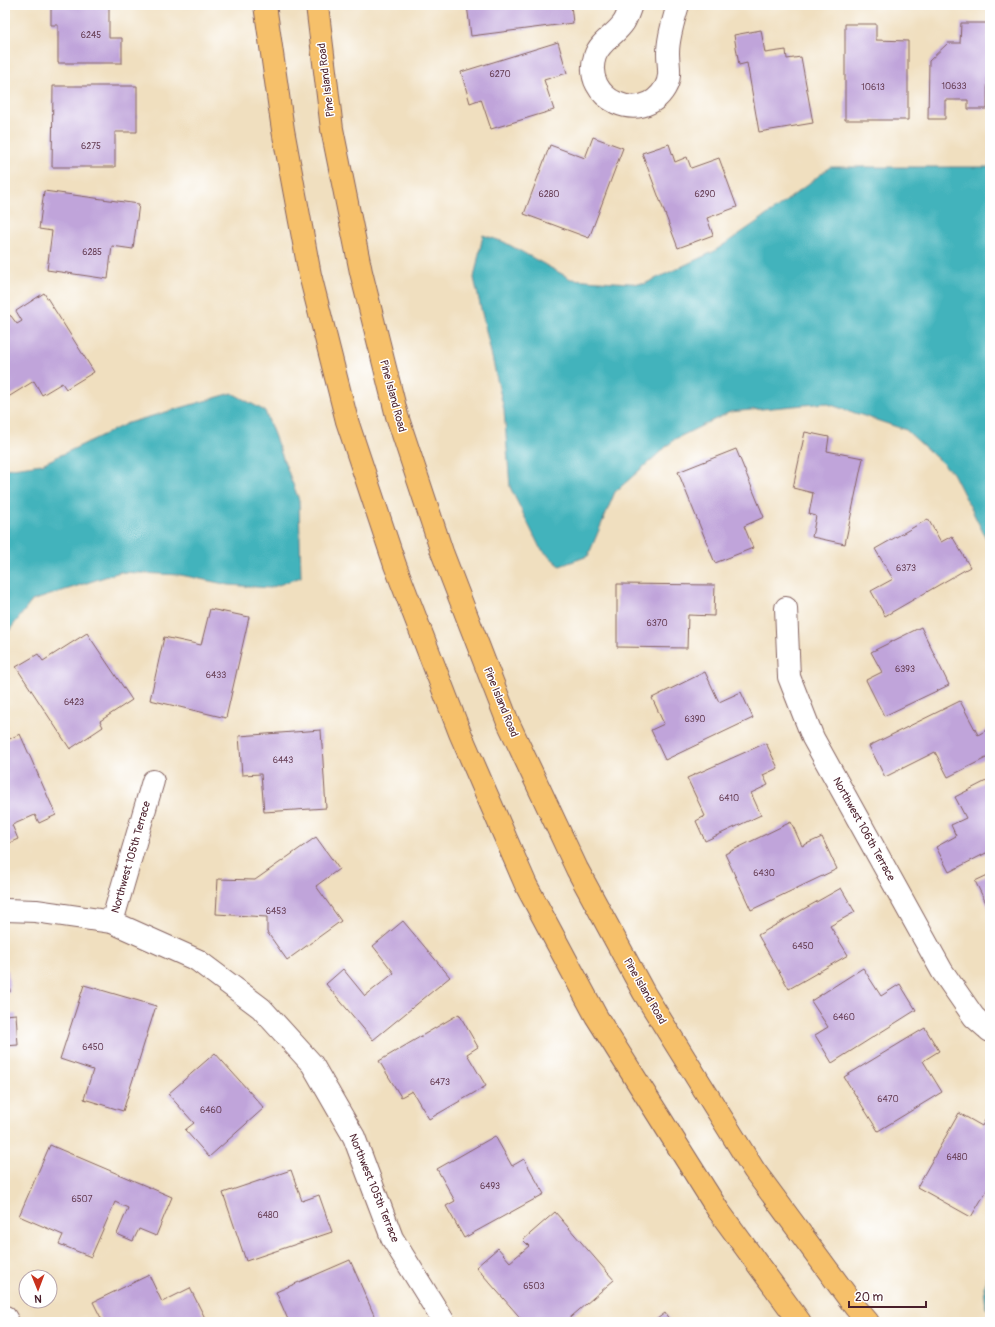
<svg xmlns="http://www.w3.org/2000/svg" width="995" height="1327" viewBox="0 0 995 1327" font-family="Pangolin,sans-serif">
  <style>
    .water { fill: #43b3bc; stroke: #466974 }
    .building { fill: #c0a4da }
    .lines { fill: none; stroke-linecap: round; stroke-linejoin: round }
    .minor-casing { stroke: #84625f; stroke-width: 24 }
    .major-casing { stroke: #84625f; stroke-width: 24 }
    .minor { stroke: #fff; stroke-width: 22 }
    .major { stroke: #f6c06b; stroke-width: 22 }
    .labels { text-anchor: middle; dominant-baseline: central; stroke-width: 3; stroke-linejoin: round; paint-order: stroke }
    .number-label { font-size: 9px; fill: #684057 }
    .street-label { font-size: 11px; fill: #4a1f2b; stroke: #fff }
  </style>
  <rect width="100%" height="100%" fill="#fff"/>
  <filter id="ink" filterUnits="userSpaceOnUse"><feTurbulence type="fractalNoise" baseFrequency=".025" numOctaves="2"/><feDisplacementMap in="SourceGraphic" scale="8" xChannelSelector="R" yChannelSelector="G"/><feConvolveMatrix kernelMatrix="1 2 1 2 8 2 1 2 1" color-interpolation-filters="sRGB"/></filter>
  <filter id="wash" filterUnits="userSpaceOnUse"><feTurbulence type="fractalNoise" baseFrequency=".012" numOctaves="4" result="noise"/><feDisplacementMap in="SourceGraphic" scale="16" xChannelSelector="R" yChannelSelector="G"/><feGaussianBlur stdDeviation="0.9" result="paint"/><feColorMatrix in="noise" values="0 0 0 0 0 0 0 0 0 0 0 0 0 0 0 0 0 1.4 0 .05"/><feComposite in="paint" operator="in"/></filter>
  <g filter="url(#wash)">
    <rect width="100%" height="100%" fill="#f0dfbf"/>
    <g class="water">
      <path d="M830,167H990V548L989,544L953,473L906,430L825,403L730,412L675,439L615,492L588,556L560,566L540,548L510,487L504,410L474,278L483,235L504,242L571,279L644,284L713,252L777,208Z"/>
      <path d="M232,393L265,411L299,500L301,577L270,588L229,585L181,575L120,572L32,601L5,636V469L42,464L128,423Z"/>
      <path d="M990,1269V1312L986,1308L984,1285Z"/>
    </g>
    <g id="blocks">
      <g class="building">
        <path d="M51,5H109V38H122V63H58V25H51Z"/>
        <path d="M467,5H571L573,23L471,36Z"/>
        <path d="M961,23H988L987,109H968V100H945V119H928L929,61L948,43H960Z"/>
        <path d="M845,24H876V40L908,41V120H845Z"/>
        <path d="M761,30L765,53L786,50L787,59L801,57L813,123L759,132L747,63L739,65L734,35Z"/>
        <path d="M558,42L567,73L544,80L554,110L491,129L481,99L470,103L461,72Z"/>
        <path d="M53,86H137V132H115V167H52Z"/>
        <path d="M593,137L623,148L589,238L524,214L550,145L585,158Z"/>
        <path d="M669,144L675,162L687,157L691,168L719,158L737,207L707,218L713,235L678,248L642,153Z"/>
        <path d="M44,191L139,204L133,249L112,246L108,279L47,270L52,231L39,229Z"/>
        <path d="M44,293L94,372L66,389L62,383L42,395L34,381L5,399V314L11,316L17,324L22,321L16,311Z"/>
        <path d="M805,432L829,437L827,451L863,458L845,544L812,537L816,516L809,514L813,493L793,488Z"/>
        <path d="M736,449L764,517L744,526L753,548L715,563L678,472Z"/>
        <path d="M928,519L941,542L952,536L970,567L885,616L871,591L893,579L875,549Z"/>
        <path d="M617,584L715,585L714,616L688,615L687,648L617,647Z"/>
        <path d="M210,609L249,617L226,718L150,700L164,637L201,645Z"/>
        <path d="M921,627L949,685L884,716L866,680L882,672L871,652Z"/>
        <path d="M87,633L132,700L100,721L103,727L70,749L16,667L38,654L43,661Z"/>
        <path d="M705,672L719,702L741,692L753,718L665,760L651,730L664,724L652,698Z"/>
        <path d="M960,701L978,735L988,729L990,733V756L948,777L935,752L885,777L869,746Z"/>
        <path d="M321,730L326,808L264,812L261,774L242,775L239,736Z"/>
        <path d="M20,734L56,815L39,823L35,815L12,825L18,839L5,845V741Z"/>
        <path d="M766,743L778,768L763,775L768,785L751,793L761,815L705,841L696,821L705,816L687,778Z"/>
        <path d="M990,779V851L949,872L936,847L956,836L951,825L966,818L955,797Z"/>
        <path d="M791,822L802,846L822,837L837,869L751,910L725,854Z"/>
        <path d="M316,837L339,869L316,886L341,921L287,960L267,932V917L216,914L218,879L255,880Z"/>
        <path d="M990,874V911L975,881Z"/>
        <path d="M841,888L855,912L830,926L848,955L789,989L758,935Z"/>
        <path d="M403,921L450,977L373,1040L326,984L343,969L365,996L394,973L373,946Z"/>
        <path d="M863,968L881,996L900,984L916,1010L832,1063L815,1035L828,1027L811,1001Z"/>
        <path d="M8,970L10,992H5V971Z"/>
        <path d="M84,985L156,1006L123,1111L84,1099L93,1070L60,1059Z"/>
        <path d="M16,1014L18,1045L5,1046V1015Z"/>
        <path d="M459,1014L478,1047L467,1054L486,1086L429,1119L412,1091L401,1097L379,1061Z"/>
        <path d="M925,1028L939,1051L923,1061L942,1092L878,1131L844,1077Z"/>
        <path d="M215,1053L264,1108L209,1157L185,1130L194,1123L168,1094Z"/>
        <path d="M959,1113L982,1126L985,1120L990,1123V1185L971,1217L917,1187Z"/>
        <path d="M495,1136L512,1166L524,1159L544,1194L464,1238L446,1206L455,1201L437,1169Z"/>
        <path d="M50,1145L172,1197L156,1236L139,1229L133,1241L117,1234L128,1208L115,1202L91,1257L59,1244L63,1235L19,1216Z"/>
        <path d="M291,1170L302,1201L319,1195L332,1232L246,1261L223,1193Z"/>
        <path d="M555,1212L614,1280L565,1322H524L476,1267L498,1248L510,1262L529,1246L523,1240Z"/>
        <path d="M350,1260L377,1322H289L276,1292Z"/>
        <path d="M149,1275L162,1302L190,1288L207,1322H103L93,1302Z"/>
        <path d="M665,1313L671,1322H653Z"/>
      </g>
    </g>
  </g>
  <g filter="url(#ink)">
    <use href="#blocks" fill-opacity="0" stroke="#84625f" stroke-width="1"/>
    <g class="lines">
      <g class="minor-casing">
        <g id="minor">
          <path d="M631,5C629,10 627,17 624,22C616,35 600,41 595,56C581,99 642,127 665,88C672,76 668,65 668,53C668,39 674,18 678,5"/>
          <path d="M786,608L789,677L813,738L942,971L974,1017L990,1031"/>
          <path d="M5,910L36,911L112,922L197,960L261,1008L312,1064L354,1137L392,1238L444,1322"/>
          <path d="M112,922L153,781"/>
          <path d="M5,1317L8,1322"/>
        </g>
      </g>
      <g class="major-casing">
        <g id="major">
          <path d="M265,5L283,130L310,275L347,421L395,565L460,733L526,885L596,1016L718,1210L800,1322"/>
          <path d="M317,5L332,129L361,272L397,416L442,552L507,720L577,869L644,993L754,1170L855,1307L868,1322"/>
        </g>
      </g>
      <use href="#minor" class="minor"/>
      <use href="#major" class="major"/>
    </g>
  </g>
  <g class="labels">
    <g class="number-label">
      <text x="91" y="35">6245</text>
      <text x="500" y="74">6270</text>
      <text x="954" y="86">10633</text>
      <text x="873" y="87">10613</text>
      <text x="91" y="146">6275</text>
      <text x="549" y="194">6280</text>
      <text x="705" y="194">6290</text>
      <text x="92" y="252">6285</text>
      <text x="906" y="568">6373</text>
      <text x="657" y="623">6370</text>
      <text x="905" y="669">6393</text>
      <text x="216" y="675">6433</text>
      <text x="74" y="702">6423</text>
      <text x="695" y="719">6390</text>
      <text x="283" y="760">6443</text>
      <text x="729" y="798">6410</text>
      <text x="764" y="873">6430</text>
      <text x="276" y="911">6453</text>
      <text x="803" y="946">6450</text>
      <text x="844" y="1017">6460</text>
      <text x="93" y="1047">6450</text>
      <text x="440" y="1082">6473</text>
      <text x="888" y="1099">6470</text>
      <text x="211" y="1110">6460</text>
      <text x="957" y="1157">6480</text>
      <text x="490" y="1186">6493</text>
      <text x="82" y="1199">6507</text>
      <text x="268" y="1215">6480</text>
      <text x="534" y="1286">6503</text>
    </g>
    <g class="street-label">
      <text transform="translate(326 80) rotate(-97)">Pine Island Road</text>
      <text transform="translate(393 396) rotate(75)">Pine Island Road</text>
      <text transform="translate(501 702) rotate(68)">Pine Island Road</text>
      <text transform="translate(864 829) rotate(61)">Northwest 106th Terrace</text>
      <text transform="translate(131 857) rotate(-74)">Northwest 105th Terrace</text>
      <text transform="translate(645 991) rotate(60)">Pine Island Road</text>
      <text transform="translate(374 1188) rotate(68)">Northwest 105th Terrace</text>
    </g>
  </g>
  <rect width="995" height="1327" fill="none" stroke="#fff" stroke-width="20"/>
  <g transform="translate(38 1289) rotate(179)"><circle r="19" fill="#ffffff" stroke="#b7a5aa"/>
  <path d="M0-3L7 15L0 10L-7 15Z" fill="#c8321e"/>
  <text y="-6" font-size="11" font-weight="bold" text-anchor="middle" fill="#4a1f2b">N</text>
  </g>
  <path d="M849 1301v6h77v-6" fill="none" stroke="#4a1f2b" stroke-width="2"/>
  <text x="855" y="1301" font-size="12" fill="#4a1f2b" stroke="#ffffff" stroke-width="3" paint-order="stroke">20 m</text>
</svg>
